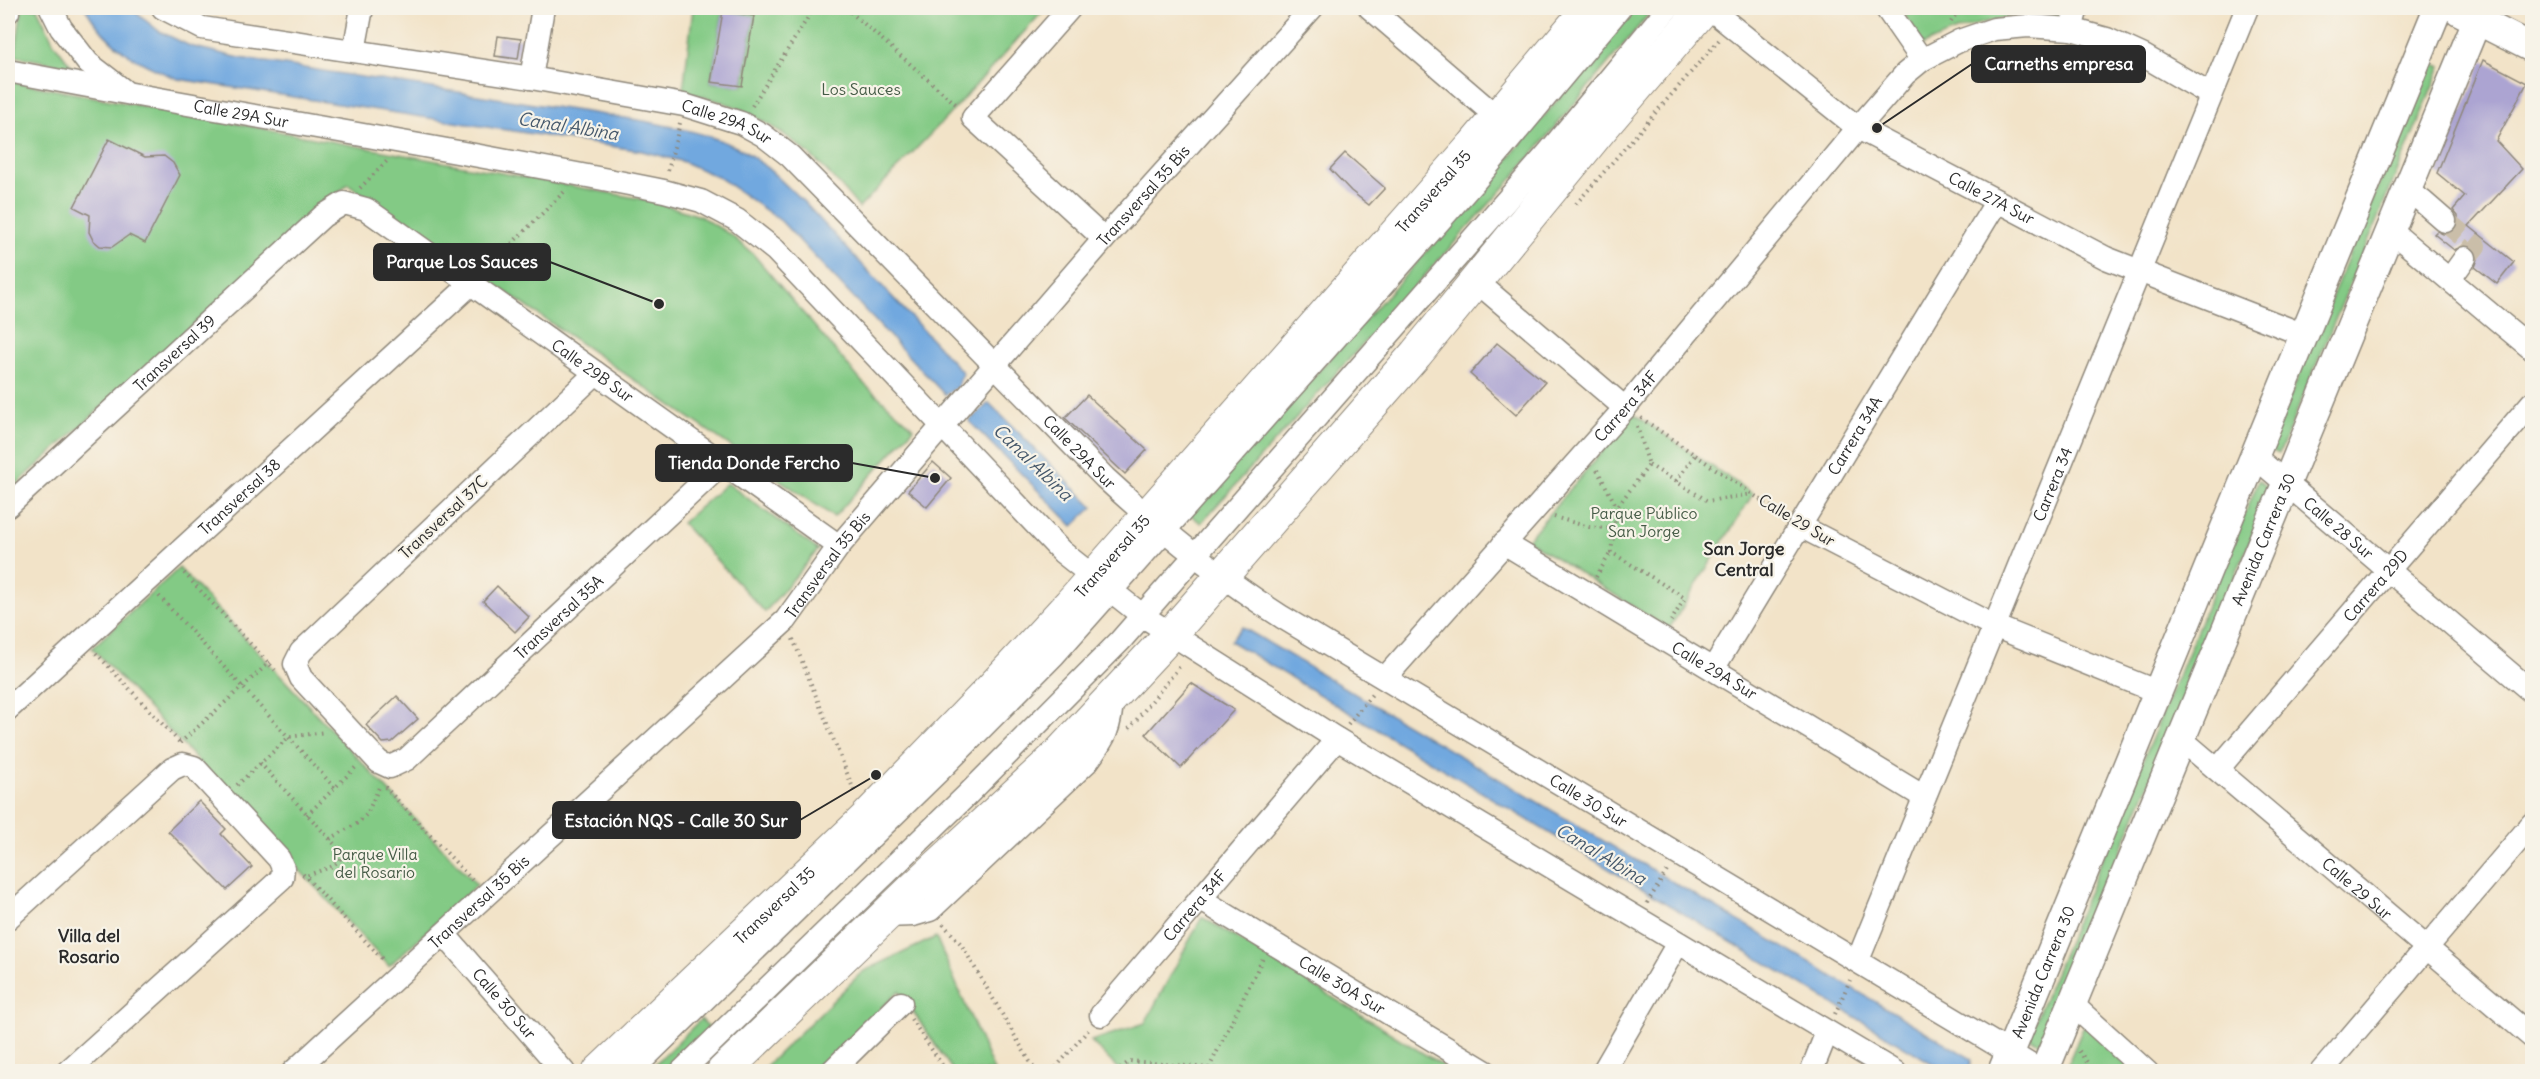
<svg xmlns="http://www.w3.org/2000/svg" width="2540" height="1079" viewBox="0 0 2540 1079" font-family="Delius,sans-serif">
  <style>
    .green { fill: #83ca85; stroke: #577a58; stroke-width: 1.5; fill-rule: evenodd }
    .water { fill: #71a8df; stroke: #4e6a85; stroke-width: 1.5 }
    .building { fill: #aca4d2 }
    .lines { fill: none; stroke-linecap: round; stroke-linejoin: round }
    .minor-tunnel { stroke: #cabea9; stroke-width: 22; stroke-dasharray: 22 11; stroke-linecap: butt }
    .minor-casing { stroke: #8e877a; stroke-width: 25 }
    .major-casing { stroke: #8e877a; stroke-width: 31 }
    .highway-casing { stroke: #8e877a; stroke-width: 35 }
    .path { stroke: #8e877a; stroke-width: 4; stroke-dasharray: 1.5 4.5; stroke-linecap: butt }
    .minor { stroke: #fff; stroke-width: 22 }
    .major { stroke: #fff; stroke-width: 28 }
    .highway { stroke: #fff; stroke-width: 33 }
    .labels { text-anchor: middle; dominant-baseline: central; stroke-width: 4.5; stroke-linejoin: round; paint-order: stroke }
    .park-label { font-size: 16px; fill: #455b46; stroke: #f7f3e8 }
    .street-label { font-size: 16px; fill: #2b2b2b; stroke: #f7f3e8 }
    .water-label { font-size: 18px; font-style: italic; fill: #44576a; stroke: #f7f3e8 }
    .neighbourhood-label { font-size: 18px; font-weight: bold; fill: #2b2b2b; stroke: #f7f3e8 }
    .leader { fill: none; stroke: #2b2b2b; stroke-width: 2 }
    .callout-dot { fill: #2b2b2b; stroke: #f7f3e8; stroke-width: 2 }
    .callout { fill: #2b2b2b; stroke: #2b2b2b; stroke-width: 2 }
    .callout-label { font-size: 18px; text-anchor: middle; font-weight: bold; fill: #fff }
  </style>
  <rect width="100%" height="100%" fill="#f7f3e8"/>
  <filter id="ink" filterUnits="userSpaceOnUse"><feTurbulence type="fractalNoise" baseFrequency=".0167" numOctaves="2"/><feDisplacementMap in="SourceGraphic" scale="12" xChannelSelector="R" yChannelSelector="G"/><feConvolveMatrix kernelMatrix="1 2 1 2 8 2 1 2 1" color-interpolation-filters="sRGB"/></filter>
  <filter id="wash" filterUnits="userSpaceOnUse"><feTurbulence type="fractalNoise" baseFrequency=".008" numOctaves="4" result="noise"/><feDisplacementMap in="SourceGraphic" scale="24" xChannelSelector="R" yChannelSelector="G"/><feGaussianBlur stdDeviation="1.35" result="paint"/><feColorMatrix in="noise" values="0 0 0 0 0 0 0 0 0 0 0 0 0 0 0 0 0 1.4 0 .05"/><feComposite in="paint" operator="in"/></filter>
  <g filter="url(#wash)">
    <rect width="100%" height="100%" fill="#f2e3c8"/>
    <g class="green">
      <path d="M22,8H37L54,43L72,67L15,56Z"/>
      <path d="M693,8H1046L946,118L859,208C823,163 792,134 740,109C723,100 701,97 683,91ZM723,11L754,16L743,86L711,82Z"/>
      <path d="M1635,8H1654L1511,180L1201,523L1189,514L1470,204Z"/>
      <path d="M1905,8H2066L2063,17C2013,11 1968,24 1923,45L1902,10Z"/>
      <path d="M2430,62L2441,67L2279,454L2268,449Z"/>
      <path d="M8,81L652,201L700,216L731,235L753,254L862,382L914,428L834,517L348,184L8,492Z"/>
      <path d="M1634,414L1753,494L1669,629L1527,540Z"/>
      <path d="M2259,480L2271,490L2041,1043L2028,1038Z"/>
      <path d="M727,483L818,550L765,612L682,523Z"/>
      <path d="M179,568L477,885L389,966L92,648Z"/>
      <path d="M1202,917L1452,1071H1120L1091,1041L1145,1023Z"/>
      <path d="M936,937L994,1071H953L899,991L816,1071L760,1072L862,972Z"/>
      <path d="M701,1019L711,1030L667,1071L647,1072Z"/>
      <path d="M2086,1021L2142,1071L2071,1072L2066,1068Z"/>
    </g>
    <g class="water">
      <path d="M85,8H130L159,31L190,46L240,58L644,121C677,128 708,133 738,148C762,160 783,183 803,201L963,373L957,387L945,395L781,221L720,178L684,162L642,151L178,79C136,62 109,48 85,8Z"/>
      <path d="M989,403L1093,507L1073,526L969,421Z"/>
      <path d="M1242,627L1972,1059L1969,1071H1945L1230,641Z"/>
    </g>
    <g id="blocks">
      <g class="building">
        <path d="M723,11L754,16L742,86L711,82Z"/>
        <path d="M498,36L521,39L518,59L495,56Z"/>
        <path d="M2483,60L2527,83L2496,141L2522,169L2469,226L2514,262L2497,284L2475,267L2478,259L2473,247L2466,245L2454,250L2434,234L2437,231L2443,234H2450L2458,224V216L2453,210L2465,196L2437,173Z"/>
        <path d="M109,139L145,157L164,156L173,163L180,175L145,243L129,235L112,247L100,246L93,240L89,232L90,215L74,207Z"/>
        <path d="M1345,153L1385,188L1369,205L1351,191L1330,169Z"/>
        <path d="M1497,343L1545,382L1516,415L1470,374Z"/>
        <path d="M1087,395L1147,450L1125,474L1065,418Z"/>
        <path d="M933,462L951,478L927,507L908,491Z"/>
        <path d="M497,586L529,617L515,632L483,601Z"/>
        <path d="M1191,683L1234,710L1181,768L1146,734Z"/>
        <path d="M397,696L418,719L392,742L383,743L366,725Z"/>
        <path d="M199,801L226,829L221,834L252,867L227,890L168,831Z"/>
      </g>
    </g>
  </g>
  <g filter="url(#ink)">
    <use href="#blocks" fill-opacity="0" stroke="#8e877a" stroke-width="1.5"/>
    <g class="lines">
      <path class="minor-tunnel" d="M2445,221L2475,246L2465,258"/>
      <g class="minor-casing">
        <g id="minor">
          <path d="M51,8L61,28L88,63L123,90"/>
          <path id="s1" d="M163,8L202,28L531,78L684,105L741,123L763,135L790,156L1105,478C1160,529 1219,577 1282,617L2042,1072"/>
          <path d="M1070,8L973,118L1104,239"/>
          <path d="M1370,8L1497,117"/>
          <path id="s2" d="M1709,8L1858,128L2106,258L2304,335"/>
          <path d="M1886,8L1922,60"/>
          <path d="M8,12V8"/>
          <path d="M2071,29L2077,8"/>
          <path d="M354,51L362,8"/>
          <path id="s3" d="M8,71C226,113 446,147 664,191L701,201L737,220L775,250L1062,552L1143,616L1337,739L1895,1072"/>
          <path d="M531,78L543,8"/>
          <path d="M2406,191L2422,201L2445,221"/>
          <path d="M2390,230L2532,349"/>
          <path d="M2450,279L2465,258"/>
          <path d="M1476,281L1625,408"/>
          <path id="s4" d="M596,373L301,652L295,664L301,678L379,762L390,767L407,759L723,463"/>
          <path id="s5" d="M2254,456L2532,692"/>
          <path id="s6" d="M8,506L323,216L344,203L366,209L839,546"/>
          <path d="M1800,526L1994,626L2158,692"/>
          <path id="s7" d="M1504,543L1924,797"/>
          <path id="s8" d="M1713,669L1997,201"/>
          <path id="s9" d="M1385,678L1625,408L1858,128L1905,74L1922,60L1959,41L1994,29L2028,26L2071,29L2107,39L2144,56L2211,95"/>
          <path id="s10" d="M8,709L471,284"/>
          <path id="s11" d="M2181,739L2532,1037"/>
          <path id="s12" d="M2218,769L2532,403"/>
          <path id="s13" d="M1200,899L1486,1072"/>
          <path d="M885,916L913,915L930,910L1087,762C1105,738 1111,728 1112,698"/>
          <path d="M8,918L172,769L183,764L194,767L279,859L283,868L282,878L67,1072"/>
          <path id="s14" d="M444,934L564,1072"/>
          <path id="s15" d="M1858,960L2247,8"/>
          <path d="M2072,1004L2147,1072"/>
          <path id="s16" d="M1101,1015L1337,739"/>
          <path id="s17" d="M293,1072L786,620L839,546L956,410L1104,239L1312,8"/>
          <path d="M630,1072L943,767L1054,655L1476,180L1620,8"/>
          <path d="M681,1072L966,796L1120,641L1548,153L1668,8"/>
          <path d="M831,1072L901,1003"/>
          <path d="M1603,1072L1678,943"/>
          <path d="M1811,1072L1827,1032"/>
          <path d="M2321,1072L2532,824"/>
        </g>
      </g>
      <g class="major-casing">
        <g id="major">
          <path d="M2459,11L2532,48"/>
          <path id="s18" d="M2002,1072L2438,8"/>
          <path id="s19" d="M2044,1072L2482,8"/>
        </g>
      </g>
      <g class="highway-casing">
        <g id="highway">
          <path id="s20" d="M599,1072L864,820L992,688L1070,604L1473,146L1589,8"/>
          <path d="M723,1072L912,890L1056,757L1171,634L1416,354L1600,130L1704,8"/>
        </g>
      </g>
      <g class="path">
        <path d="M846,8L958,106"/>
        <path d="M1951,22L1960,8"/>
        <path d="M752,106L814,8"/>
        <path d="M668,171L680,123"/>
        <path d="M360,188L389,159"/>
        <path d="M1576,204L1719,40"/>
        <path d="M486,269L564,192"/>
        <path d="M1641,418L1783,515"/>
        <path d="M1637,426L1649,465L1617,507L1611,552L1685,598L1671,621"/>
        <path d="M1649,465L1708,501L1752,494"/>
        <path d="M1597,470L1617,507"/>
        <path d="M1676,481L1695,455"/>
        <path d="M1554,517L1589,527L1614,528"/>
        <path d="M184,573L275,670"/>
        <path d="M1596,577L1611,552"/>
        <path d="M159,596L335,788"/>
        <path d="M793,639L855,793"/>
        <path d="M96,653L181,744"/>
        <path d="M1348,724L1373,693"/>
        <path d="M1129,729L1181,665"/>
        <path d="M180,743L270,662"/>
        <path d="M260,763L338,848L340,859L333,866L303,877"/>
        <path d="M237,785L289,737L325,732"/>
        <path d="M385,787L472,880"/>
        <path d="M307,815L356,767"/>
        <path d="M330,839L358,823L367,814L380,785"/>
        <path d="M303,874L384,961"/>
        <path d="M1647,903L1667,871"/>
        <path d="M943,924L961,944L1036,1072"/>
        <path d="M1835,1014L1850,980"/>
        <path d="M911,1019L947,1072"/>
        <path d="M2079,1051L2094,1072"/>
        <path d="M1209,1068L1263,958"/>
        <path d="M1052,1072L1089,1029"/>
        <path d="M1116,1072L1130,1061L1253,1072"/>
      </g>
      <use href="#minor" class="minor"/>
      <use href="#major" class="major"/>
      <use href="#highway" class="highway"/>
    </g>
  </g>
  <g class="labels">
    <g class="park-label">
      <text x="861" y="89">Los Sauces</text>
      <text x="1644" y="513">Parque Público<tspan x="1644" dy="18">San Jorge</tspan></text>
      <text x="375" y="854">Parque Villa<tspan x="375" dy="18">del Rosario</tspan></text>
    </g>
    <g class="street-label">
      <text stroke="none"><textPath href="#s3" startOffset="237">Calle 29A Sur</textPath></text>
      <text stroke="none"><textPath href="#s1" startOffset="578">Calle 29A Sur</textPath></text>
      <text stroke="none"><textPath href="#s20" startOffset="1214">Transversal 35</textPath></text>
      <text stroke="none"><textPath href="#s17" startOffset="1224">Transversal 35 Bis</textPath></text>
      <text stroke="none"><textPath href="#s2" startOffset="342">Calle 27A Sur</textPath></text>
      <text stroke="none"><textPath href="#s6" startOffset="226">Transversal 39</textPath></text>
      <text stroke="none"><textPath href="#s6" startOffset="754">Calle 29B Sur</textPath></text>
      <text stroke="none"><textPath href="#s9" startOffset="363">Carrera 34F</textPath></text>
      <text stroke="none"><textPath href="#s8" startOffset="273">Carrera 34A</textPath></text>
      <text stroke="none"><textPath href="#s1" startOffset="1065">Calle 29A Sur</textPath></text>
      <text stroke="none"><textPath href="#s15" startOffset="514">Carrera 34</textPath></text>
      <text stroke="none"><textPath href="#s10" startOffset="314">Transversal 38</textPath></text>
      <text transform="translate(443 517) rotate(-43)">Transversal 37C</text>
      <text transform="translate(1797 520) rotate(31)">Calle 29 Sur</text>
      <text stroke="none"><textPath href="#s5" startOffset="111">Calle 28 Sur</textPath></text>
      <text stroke="none"><textPath href="#s19" startOffset="576">Avenida Carrera 30</textPath></text>
      <text stroke="none"><textPath href="#s20" startOffset="728">Transversal 35</textPath></text>
      <text stroke="none"><textPath href="#s17" startOffset="738">Transversal 35 Bis</textPath></text>
      <text stroke="none"><textPath href="#s12" startOffset="242">Carrera 29D</textPath></text>
      <text stroke="none"><textPath href="#s4" startOffset="788">Transversal 35A</textPath></text>
      <text stroke="none"><textPath href="#s7" startOffset="246">Calle 29A Sur</textPath></text>
      <text stroke="none"><textPath href="#s1" startOffset="1684">Calle 30 Sur</textPath></text>
      <text stroke="none"><textPath href="#s11" startOffset="231">Calle 29 Sur</textPath></text>
      <text stroke="none"><textPath href="#s17" startOffset="252">Transversal 35 Bis</textPath></text>
      <text stroke="none"><textPath href="#s20" startOffset="242">Transversal 35</textPath></text>
      <text stroke="none"><textPath href="#s16" startOffset="144">Carrera 34F</textPath></text>
      <text stroke="none"><textPath href="#s18" startOffset="108">Avenida Carrera 30</textPath></text>
      <text stroke="none"><textPath href="#s13" startOffset="166">Calle 30A Sur</textPath></text>
      <text stroke="none"><textPath href="#s14" startOffset="92">Calle 30 Sur</textPath></text>
    </g>
    <g class="water-label">
      <text transform="translate(568 126) rotate(9)">Canal Albina</text>
      <text transform="translate(1033 462) rotate(44)">Canal Albina</text>
      <text transform="translate(1601 854) rotate(31)">Canal Albina</text>
    </g>
    <g class="neighbourhood-label">
      <text x="1744" y="548">San Jorge<tspan x="1744" dy="21">Central</tspan></text>
      <text x="89" y="935">Villa del<tspan x="89" dy="21">Rosario</tspan></text>
    </g>
  </g>
  <path class="leader" d="M1877 128L1972 64M659 304L550 262M935 478L852 463M876 775L800 820"/>
  <g class="callout-dot">
    <circle cx="1877" cy="128" r="6"/>
    <circle cx="659" cy="304" r="6"/>
    <circle cx="935" cy="478" r="6"/>
    <circle cx="876" cy="775" r="6"/>
  </g>
  <g class="callout">
    <rect x="1972" y="46" width="173" height="36" rx="6"/>
    <rect x="374" y="244" width="176" height="36" rx="6"/>
    <rect x="656" y="445" width="196" height="36" rx="6"/>
    <rect x="553" y="802" width="247" height="36" rx="6"/>
  </g>
  <g class="callout-label">
    <text x="2059" y="70">Carneths empresa</text>
    <text x="462" y="268">Parque Los Sauces</text>
    <text x="754" y="469">Tienda Donde Fercho</text>
    <text x="676" y="827">Estación NQS - Calle 30 Sur</text>
  </g>
  <rect width="2540" height="1079" fill="none" stroke="#f7f3e8" stroke-width="30"/>
</svg>
